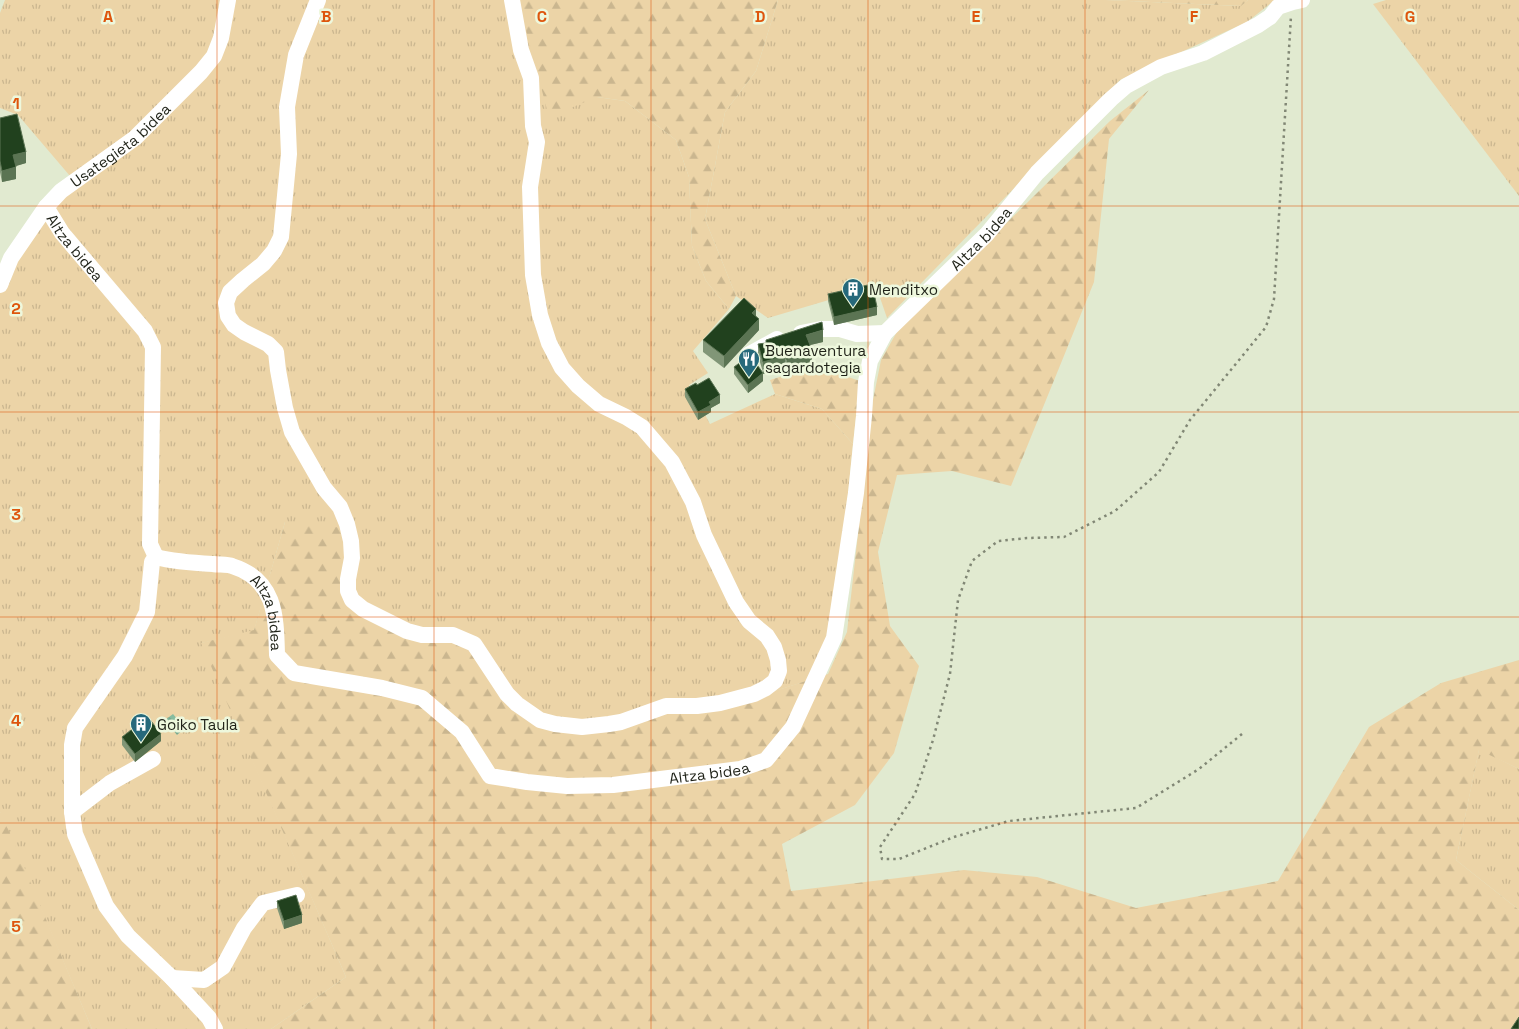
<svg xmlns="http://www.w3.org/2000/svg" width="1519" height="1029" viewBox="0 0 1519 1029" font-family="'Space Grotesk',sans-serif">
  <style>
    .grass { fill: url(#grass-tufts) }
    .forest { fill: url(#forest-firs) }
    .water { fill: url(#water-waves) }
    .lines { fill: none; stroke-linecap: round; stroke-linejoin: round }
    .path { stroke: #818775; stroke-width: 2.5; stroke-dasharray: 2.5 4; stroke-linecap: butt }
    .minor { stroke: #fff; stroke-width: 16 }
    .wall { fill: #819677 }
    .shaded-wall { fill: #5b7453 }
    .building { fill: #21411e; stroke: #5b7453 }
    .grid { fill: none; stroke: #de560d; stroke-width: 1; stroke-opacity: 0.55 }
    .labels { text-anchor: middle; dominant-baseline: central; stroke-width: 5; stroke-linejoin: round; paint-order: stroke }
    .street-label { font-size: 15px; fill: #1f2218; stroke: #eef8dd }
    .poi-label { font-size: 15px; fill: #1f2218; stroke: #eef8dd; text-anchor: start }
    .grid-label { font-size: 16px; text-anchor: middle; font-weight: bold; fill: #de560d; stroke: #eef8dd; stroke-width: 5; stroke-linejoin: round; paint-order: stroke }
  </style>
  <defs>
    <pattern id="grass-tufts" width="24" height="20" patternUnits="userSpaceOnUse" patternTransform="scale(1.25)"><rect width="24" height="20" fill="#ecd4a7"/><path d="M3 7l-1-3M5 7V3M7 7l1-3M15 17l-1-3M17 17v-4M19 17l1-3" fill="none" stroke="#cab68f"/></pattern>
    <pattern id="forest-firs" width="22" height="20" patternUnits="userSpaceOnUse" patternTransform="scale(1.25)"><rect width="22" height="20" fill="#ecd4a7"/><path d="M5 1l3.5 6h-7zM16 11l3.5 6h-7z" fill="#cab68f"/></pattern>
    <pattern id="water-waves" width="16" height="10" patternUnits="userSpaceOnUse" patternTransform="scale(1.25)"><rect width="16" height="10" fill="#86bc9f"/><path d="M0 5q4-4 8 0t8 0" fill="none" stroke="#73a188"/></pattern>
  </defs>
  <rect width="100%" height="100%" fill="#e1ead0"/>
  <g class="grass">
    <path d="M5,0H226L209,54L137,133L70,176L18,115L0,108V13Z"/>
    <path d="M234,0H518L597,97L625,101L676,140L689,177L692,246L706,281L729,309L693,351L708,373L689,385L710,424L775,394L822,409L853,444L844,535L829,636L810,680L727,706L550,728L407,636L346,600L285,522L254,631L202,643L346,977L271,1029H92L0,812V264L46,221L69,191L217,62Z"/>
    <path d="M778,0H1106L1240,6L1248,0H1275L1247,22L1120,80L887,318L876,286L768,318L736,296L705,219L725,112L756,71Z"/>
    <path d="M1386,0H1519V196L1373,4Z"/>
    <path d="M1479,749L1519,769V910L1456,860Z"/>
  </g>
  <g class="forest">
    <path d="M518,0H778L756,71L725,112L705,219L736,296L729,309L706,281L692,246L689,177L676,140L625,101L597,97L549,117Z"/>
    <path d="M1106,0H1248L1241,6Z"/>
    <path d="M1149,90L1109,139L1094,282L1011,486L952,471L897,475L878,552L890,626L919,666L894,753L855,805L782,844L791,891L964,870L1037,877L1136,908L1278,881L1369,727L1441,683L1519,660V769L1479,750L1456,860L1519,910V1019L1513,1029H271L346,977L201,643L254,630L285,522L345,528L346,600L407,636L466,643L550,728L662,713L727,706L828,674L847,632L873,400L881,360L898,330L1110,121Z"/>
    <path d="M815,366L860,381L853,444L822,409L775,394L770,380Z"/>
    <path d="M0,812L2,814L92,1029H0Z"/>
  </g>
  <path class="water" d="M173,714L185,728L177,735L165,720Z"/>
  <g class="lines">
    <path class="path" d="M1242,734L1199,769L1136,808L1009,821L954,837L899,859H882L880,847L915,794L933,740L950,674L958,600L972,561L998,541L1027,538L1064,537L1115,511L1159,472L1190,420L1266,327L1274,299L1291,16"/>
    <g class="minor">
      <path d="M318,0L296,55L287,107L289,154L281,237L274,251L263,264L243,280L230,292L226,303L228,316L234,325L244,332L268,344L276,352L278,370L285,408L292,432L324,488L340,507L347,524L351,541L352,558L348,579V591L352,600L363,609L407,631L422,635H453L474,644L507,694L517,704L540,720L555,724L582,727L609,724L621,722L666,706H697L720,703L754,694L766,688L775,681L779,671L778,660L774,647L767,636L749,621L736,602L704,535L693,502L672,462L642,427L626,417L599,404L578,386L562,368L549,343L540,315L533,275L530,187L537,142L533,126L531,78L521,50L512,0"/>
      <path id="s1" d="M46,207L62,233L145,331L153,347L150,544L156,557"/>
      <path id="s2" d="M0,285L11,258L46,207L61,191L135,138L201,72L214,56L221,38L228,0"/>
      <path d="M801,333L821,329H840L857,334L885,333"/>
      <path d="M748,355L777,339"/>
      <path id="s3" d="M156,557C175,562 194,563 213,564C219,565 227,564 232,566C276,580 276,616 277,655L294,673L382,688L422,698L462,732L490,776L527,782L567,786L613,785L740,769L766,760L793,727L834,638L856,493L864,416L866,382L870,361L885,333L987,234L1037,173L1111,99L1126,86L1161,67L1203,53L1258,25L1270,17L1278,7L1293,2L1302,0"/>
      <path d="M156,557L152,562L147,612L125,656L75,728L72,745V812L75,834L106,906L128,936L172,978L209,1018L215,1029"/>
      <path d="M72,812L110,783L153,759"/>
      <path d="M172,978L204,980L223,967L244,928L263,903L297,895"/>
    </g>
  </g>
  <g class="wall">
    <path d="M0,118L26,163L15,166L16,179L2,182L0,172Z"/>
    <path d="M828,294L877,315L834,325L828,301Z"/>
    <path d="M756,316L759,330L724,368L703,352V340Z"/>
    <path d="M823,342L810,345L812,362L787,372L785,367L763,374V381L748,393L734,374V367L763,372L758,356V344Z"/>
    <path d="M697,385L720,403L711,408V412L698,420L685,397V389Z"/>
    <path d="M122,737L161,741L135,762L122,745Z"/>
    <path d="M277,901L302,923L284,929L277,908Z"/>
  </g>
  <g class="shaded-wall">
    <path d="M26,152V163L13,167V155Z"/>
    <path d="M16,167V179L2,182V171Z"/>
    <path d="M877,307V315L834,325V317Z"/>
    <path d="M756,309V320L752,313Z"/>
    <path d="M759,319V330L724,368V356Z"/>
    <path d="M823,330V342L806,346V335Z"/>
    <path d="M812,350V362L787,372V360Z"/>
    <path d="M785,356V367L763,374V381L748,393V385L763,373V362Z"/>
    <path d="M720,395V403L711,408V412L698,420V412L709,402Z"/>
    <path d="M161,734V741L135,762V754Z"/>
    <path d="M302,915V923L284,929V921Z"/>
  </g>
  <g class="building">
    <path d="M17,114L26,152L13,155L16,167L2,171L0,161V118Z"/>
    <path d="M872,284L877,307L834,317L828,294Z"/>
    <path d="M744,298L756,309L752,313L759,319L724,356L703,340Z"/>
    <path d="M822,322L823,330L806,335L812,350L787,360L785,356L763,362L758,344L766,343V340Z"/>
    <path d="M750,355L763,373L748,385L734,367Z"/>
    <path d="M709,378L720,395L709,402L711,405L698,412L685,389L696,383L697,385Z"/>
    <path d="M148,717L161,734L135,754L122,737Z"/>
    <path d="M296,895L302,915L284,921L277,901Z"/>
    <path d="M1519,1017V1029H1511Z"/>
  </g>
  <path class="grid" d="M217,0V1029M434,0V1029M651,0V1029M868,0V1029M1085,0V1029M1302,0V1029M0,206H1519M0,412H1519M0,617H1519M0,823H1519"/>
  <defs>
    <g id="building-pin" transform="scale(1.125)"><path d="M0 17L-7.5 6A9.5 9.5 0 1 1 7.5 6Z" fill="#26697b" stroke="#eef8dd"/><path d="M-4-6H4V6H1V3H-1V6H-4ZM-2.5-4.3h1.7v1.8h-1.7ZM.8-4.3h1.7v1.8H.8ZM-2.5-1h1.7V.8h-1.7ZM.8-1h1.7V.8H.8Z" fill="#fff"/></g>
    <g id="restaurant-pin" transform="scale(1.125)"><path d="M0 17L-7.5 6A9.5 9.5 0 1 1 7.5 6Z" fill="#26697b" stroke="#eef8dd"/><path d="M-5-6h1v4h1v-4h1v4h1v-4h1v5L-1.5 .5V6h-2V.5L-5-1ZM5-6V6H3V1.5H1.5Q1.5-4 5-6Z" fill="#fff"/></g>
  </defs>
  <g fill-rule="evenodd">
    <use href="#building-pin" x="853" y="289"/>
    <use href="#restaurant-pin" x="749" y="359"/>
    <use href="#building-pin" x="141" y="724"/>
  </g>
  <g class="labels">
    <g class="street-label">
      <text stroke="none"><textPath href="#s2" startOffset="188">Usategieta bidea</textPath></text>
      <text stroke="none"><textPath href="#s3" startOffset="1311">Altza bidea</textPath></text>
      <text stroke="none"><textPath href="#s1" startOffset="50">Altza bidea</textPath></text>
      <text stroke="none"><textPath href="#s3" startOffset="141">Altza bidea</textPath></text>
      <text stroke="none"><textPath href="#s3" startOffset="666">Altza bidea</textPath></text>
    </g>
    <g class="poi-label">
      <text x="869" y="289">Menditxo</text>
      <text x="765" y="350">Buenaventura<tspan x="765" dy="17">sagardotegia</tspan></text>
      <text x="157" y="724">Goiko Taula</text>
    </g>
  </g>
  <g class="grid-label">
    <text x="108" y="22">A</text>
    <text x="326" y="22">B</text>
    <text x="542" y="22">C</text>
    <text x="760" y="22">D</text>
    <text x="976" y="22">E</text>
    <text x="1194" y="22">F</text>
    <text x="1410" y="22">G</text>
    <text x="16" y="109">1</text>
    <text x="16" y="314">2</text>
    <text x="16" y="520">3</text>
    <text x="16" y="726">4</text>
    <text x="16" y="932">5</text>
  </g>
</svg>
